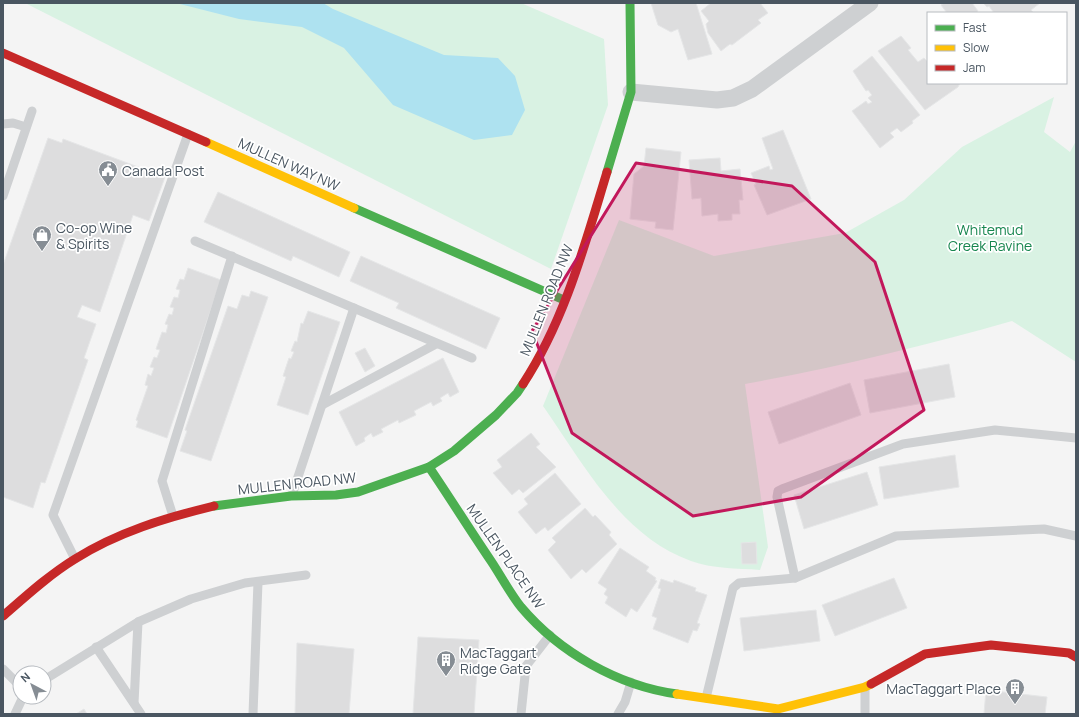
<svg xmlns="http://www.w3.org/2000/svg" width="1079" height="717" viewBox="0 0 1079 717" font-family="Manrope,sans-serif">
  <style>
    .green { fill: #d9f2e3 }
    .water { fill: #aee2f0 }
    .building { fill: #ddddde; stroke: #e5e6e7 }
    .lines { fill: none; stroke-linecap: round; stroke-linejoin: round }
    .lane { stroke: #ced0d2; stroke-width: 9 }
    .street { stroke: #ced0d2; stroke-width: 17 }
    .fast { stroke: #4caf50; stroke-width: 9 }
    .slow { stroke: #ffc107; stroke-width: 9 }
    .jam { stroke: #c62828; stroke-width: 9 }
    .marked { fill: #c2185b; fill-opacity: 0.2; stroke: #c2185b; stroke-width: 3; stroke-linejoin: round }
    .labels { text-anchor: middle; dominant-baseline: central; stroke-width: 3.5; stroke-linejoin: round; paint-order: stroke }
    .street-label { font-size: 14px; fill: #4a5661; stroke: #fff }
    .poi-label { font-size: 14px; fill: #4a5661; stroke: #fff; text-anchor: start }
    .park-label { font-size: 14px; fill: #17864f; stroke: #fff }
  </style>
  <rect width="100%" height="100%" fill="#f4f4f4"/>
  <g class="green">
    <path d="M25,3H521L604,39L608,105L551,269Z"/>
    <path d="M1054,97L1044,132L1070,152L1076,141V362L1012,321C924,346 834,368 745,384L768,547L760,570C737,568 712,569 691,561C621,536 583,463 543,406L619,220L714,256L845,233L904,200L962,147Z"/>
  </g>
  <path class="water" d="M176,3H323L333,9L444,55L498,58L515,76L525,110L512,135L474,140L393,105L344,48L302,27L239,19Z"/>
  <g class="building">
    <path d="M651,3H696L712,54L688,60L678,29L671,32L658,25Z"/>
    <path d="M711,3H760L768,13L758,20L761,23L732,45L730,44L721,51L708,33L706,24L709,21L701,11Z"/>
    <path d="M944,3H972L978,11L976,13H947L941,5Z"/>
    <path d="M983,3H1040L1031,10L1034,13H994L989,6L987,7Z"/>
    <path d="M901,36L911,48L908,50L918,62L924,58L927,61L928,60V83H960L958,87L925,110L878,51Z"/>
    <path d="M872,56L920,115L912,121L913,123L901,132L897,128L890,133L894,137L880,148L852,111L866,101L868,104L872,102L868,98L872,95L868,90L866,91L853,71Z"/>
    <path d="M783,130L811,199L767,215L754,185L756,184L751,173L769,166L770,170L773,169L762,138Z"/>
    <path d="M48,138L62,143L63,139L165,177L149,221L133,215L100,312L82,305L77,317L96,324L84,358L88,360L45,483L41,482L33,508L3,497V265Z"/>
    <path d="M646,148L681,152L673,230L655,228L656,222L630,219L634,174L644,166Z"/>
    <path d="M720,158L721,171L740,169L743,200H739L740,214H732V220L718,221V214L702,216L701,198L692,199L689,160Z"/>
    <path d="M218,192L350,252L339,277L293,256L291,261L204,222Z"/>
    <path d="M361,256L500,318L486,349L396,308L399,303L350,281Z"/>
    <path d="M188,268L221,280L167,438L136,427L138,421L136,420L148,386L145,385L148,374L151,376L154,368L150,367L154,357L157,358L160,350L156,349L162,332L166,333L168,325L165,324L169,314L172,315L174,308L170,307L174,297L178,298L180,290L176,289L180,279L184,280Z"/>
    <path d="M251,291L268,297L211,461L180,451L187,431L185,430L228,306L237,309L242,295L249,297Z"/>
    <path d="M308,311L340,322L308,415L277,405L286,377L283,376L289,358L291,359L294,352L291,351L295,341L297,342L301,323L303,324Z"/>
    <path d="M365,348L375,366L365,372L355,353Z"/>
    <path d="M443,358L459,392L450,397L448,393L440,398L442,401L433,406L431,402L414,411L416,415L399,423L398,420L381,429L383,432L373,437L371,433L364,438L365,441L356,446L339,412Z"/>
    <path d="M949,364L955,397L870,413L864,380Z"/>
    <path d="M850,383L861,415L779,444L768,412Z"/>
    <path d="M531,433L540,444L536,447L556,467L523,493L519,489L512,495L493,473L502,467L497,460Z"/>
    <path d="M955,455L959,487L884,499L879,467Z"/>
    <path d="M867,472L878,505L804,529L794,495Z"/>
    <path d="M555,473L581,504L548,531L545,527L536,534L518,512L528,504L524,499Z"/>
    <path d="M585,508L593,517L595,515L611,532L609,535L617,544L586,573L582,569L571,579L548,550L556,542L552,538Z"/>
    <path d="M756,542L757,564H742L741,543Z"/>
    <path d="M620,548L649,567L646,571L656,578L655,580L657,581L637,612L631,608L626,617L605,603L608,597L604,594L607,589L598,583Z"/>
    <path d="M894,578L907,608L835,636L822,605Z"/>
    <path d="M661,579L673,583L674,580L696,588L695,591L707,595L697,623L700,624L697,631L693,630L688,643L653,629L657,618L652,616L661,589L658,588Z"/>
    <path d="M816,610L820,641L744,651L740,618Z"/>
    <path d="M418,637L479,640L474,714H413Z"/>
    <path d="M297,643L354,649L349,714H295Z"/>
    <path d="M986,690L1047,697L1045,714H984Z"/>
    <path d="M84,709L87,714H76Z"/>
  </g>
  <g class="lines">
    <g class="lane">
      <path d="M3,124L13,123L26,127"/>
      <path d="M3,196L32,111"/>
      <path d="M195,241L472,358"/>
      <path d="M322,405L436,344"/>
      <path d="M292,495L354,308"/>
      <path d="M173,516L162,481L232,256"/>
      <path d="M75,559L53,515L188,134"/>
      <path d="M795,578L777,497L778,491L782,489L903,444L995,430L1076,438"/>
      <path d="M96,647L141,714"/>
      <path d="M3,669L20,686"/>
      <path d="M44,680L138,622L191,599L245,583L306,575"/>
      <path d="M706,698L733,588L739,583L795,578L896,536L1044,529L1076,536"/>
      <path d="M134,703L138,622"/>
      <path d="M15,714L23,697"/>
      <path d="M253,714L258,582"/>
      <path d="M521,714L526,666L550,635"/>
      <path d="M618,714L625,702L631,682"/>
      <path d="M865,714V687"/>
    </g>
    <path class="street" d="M631,92L717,100L733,98L752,89L870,3"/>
    <g class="fast">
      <path d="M607,172L631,92L630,3"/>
      <path d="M354,208L564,300"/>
      <path d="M429,467C450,498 470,530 491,561C501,576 510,593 521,607C559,652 618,686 677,694"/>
      <path d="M214,506L291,496L336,495L358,492L429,467L454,451L496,415L517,393L523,384"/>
    </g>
    <g class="slow">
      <path d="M206,142L354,208"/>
      <path d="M677,694L778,709L865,687L871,684"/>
    </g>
    <g class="jam">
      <path d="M3,53L206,142"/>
      <path d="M523,384C565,320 585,244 607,172"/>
      <path d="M3,616C26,596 49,575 75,559C118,532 165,518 214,506"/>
      <path d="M871,684L925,654L991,645L1069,653L1076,657"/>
    </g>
  </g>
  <path class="marked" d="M636,163L792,186L875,262L924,410L801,497L693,516L572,433L532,331Z"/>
  <defs>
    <g id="civic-pin" transform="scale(1)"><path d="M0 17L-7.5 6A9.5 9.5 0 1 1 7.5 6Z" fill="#868d94" stroke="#fff"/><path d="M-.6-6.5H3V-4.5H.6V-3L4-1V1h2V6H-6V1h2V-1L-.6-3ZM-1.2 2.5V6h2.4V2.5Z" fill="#fff"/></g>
    <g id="shop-pin" transform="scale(1)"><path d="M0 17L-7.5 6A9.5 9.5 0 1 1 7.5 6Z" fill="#868d94" stroke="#fff"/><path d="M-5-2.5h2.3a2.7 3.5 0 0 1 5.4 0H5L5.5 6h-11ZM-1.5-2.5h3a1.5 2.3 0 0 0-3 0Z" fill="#fff"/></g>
    <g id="building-pin" transform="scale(1)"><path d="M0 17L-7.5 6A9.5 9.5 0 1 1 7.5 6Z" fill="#868d94" stroke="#fff"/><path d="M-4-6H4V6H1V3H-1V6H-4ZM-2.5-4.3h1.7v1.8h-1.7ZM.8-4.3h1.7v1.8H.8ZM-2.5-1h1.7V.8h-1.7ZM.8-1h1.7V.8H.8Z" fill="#fff"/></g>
  </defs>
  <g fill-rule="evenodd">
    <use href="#civic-pin" x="108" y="170"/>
    <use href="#shop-pin" x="42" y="235"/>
    <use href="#building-pin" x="446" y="660"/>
    <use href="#building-pin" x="1015" y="688"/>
  </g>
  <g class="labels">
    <g class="street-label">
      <text transform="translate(289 164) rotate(24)">MULLEN WAY NW</text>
      <text transform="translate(546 300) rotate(-68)">MULLEN ROAD NW</text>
      <text transform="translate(297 483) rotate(-6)">MULLEN ROAD NW</text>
      <text transform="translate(506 556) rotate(55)">MULLEN PLACE NW</text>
    </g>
    <g class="poi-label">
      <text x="122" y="170">Canada Post</text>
      <text x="56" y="227">Co-op Wine<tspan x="56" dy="16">&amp; Spirits</tspan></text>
      <text x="460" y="652">MacTaggart<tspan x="460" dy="16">Ridge Gate</tspan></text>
      <text x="1001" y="688" text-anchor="end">MacTaggart Place</text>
    </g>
    <g class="park-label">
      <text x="990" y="229">Whitemud<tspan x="990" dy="16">Creek Ravine</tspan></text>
    </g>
  </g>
  <rect width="1079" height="717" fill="none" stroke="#4a5661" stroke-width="8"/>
  <rect x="927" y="12" width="140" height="72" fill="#ffffff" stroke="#b7bbc0"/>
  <rect x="935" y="25" width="20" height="6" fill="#4caf50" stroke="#b7bbc0"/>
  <text x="963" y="32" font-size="12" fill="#4a5661">Fast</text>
  <rect x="935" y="45" width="20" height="6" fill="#ffc107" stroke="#b7bbc0"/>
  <text x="963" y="52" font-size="12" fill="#4a5661">Slow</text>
  <rect x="935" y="65" width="20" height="6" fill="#c62828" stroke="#b7bbc0"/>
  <text x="963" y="72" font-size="12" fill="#4a5661">Jam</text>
  <g transform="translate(32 685) rotate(319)"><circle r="19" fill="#ffffff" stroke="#b7bbc0"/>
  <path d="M0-3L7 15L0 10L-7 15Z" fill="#868d94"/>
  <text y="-6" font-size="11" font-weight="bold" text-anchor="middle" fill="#4a5661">N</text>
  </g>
</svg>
